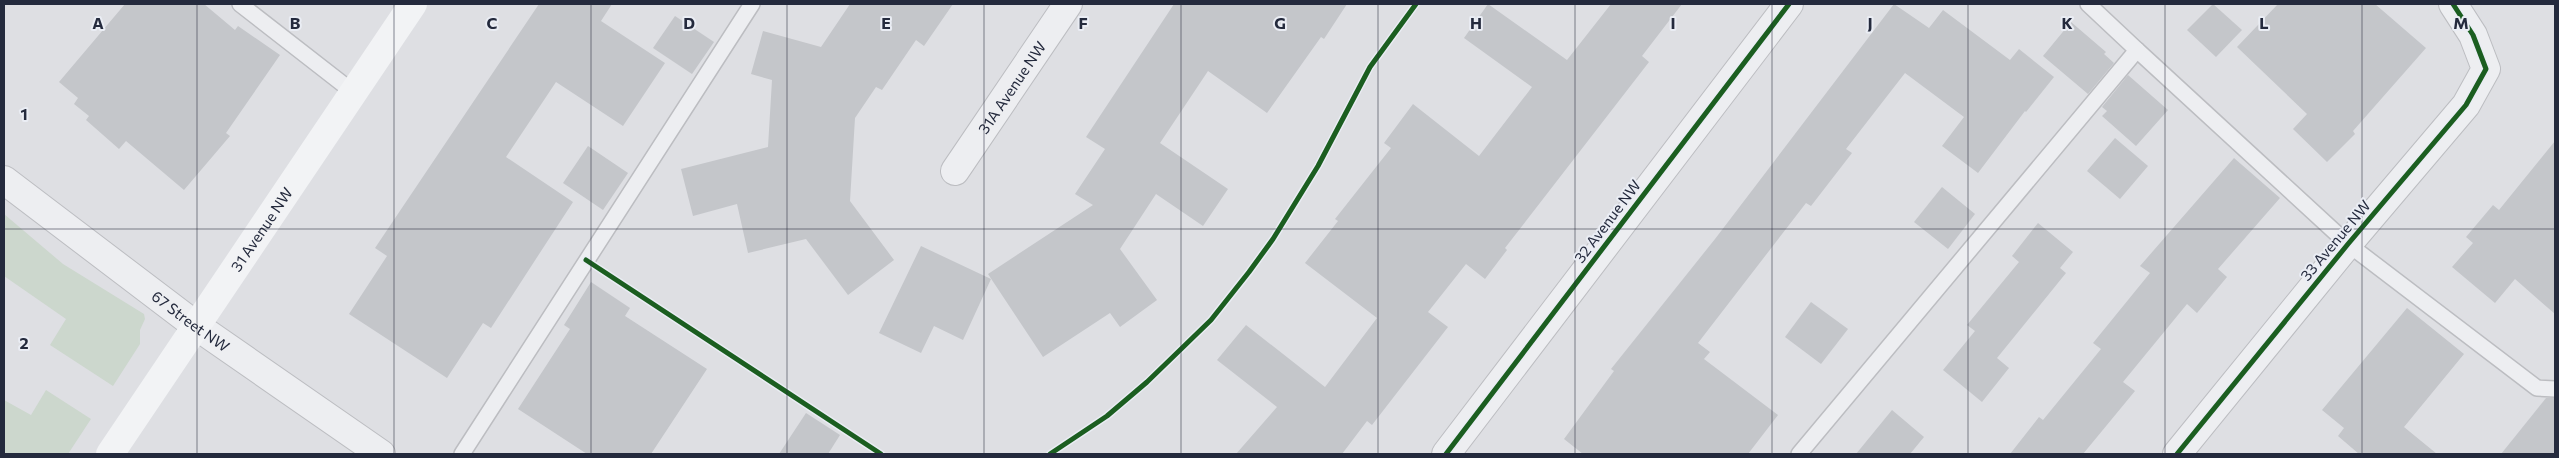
<svg xmlns="http://www.w3.org/2000/svg" width="2559" height="458" viewBox="0 0 2559 458" font-family="Commissioner,sans-serif">
  <style>
    .green { fill: #ccd7cd }
    .building { fill: #c4c6ca }
    .lines { fill: none; stroke-linecap: round; stroke-linejoin: round }
    .lane-casing { stroke: #bcbdc1; stroke-width: 18 }
    .street-casing { stroke: #bcbdc1; stroke-width: 30 }
    .lane { stroke: #edeef1; stroke-width: 15 }
    .street { stroke: #edeef1; stroke-width: 28 }
    .secondary { stroke: #f2f3f5; stroke-width: 28 }
    .cycleway-casing { stroke: #eaedf4; stroke-width: 8 }
    .cycleway { stroke: #1b5e20; stroke-width: 5 }
    .grid { fill: none; stroke: #242a3d; stroke-width: 1; stroke-opacity: 0.55 }
    .labels { text-anchor: middle; dominant-baseline: central; stroke-width: 4; stroke-linejoin: round; paint-order: stroke }
    .street-label { font-size: 15px; fill: #242a3d; stroke: #eaedf4 }
    .grid-label { font-size: 16px; text-anchor: middle; font-weight: bold; fill: #242a3d; stroke: #eaedf4; stroke-width: 4; stroke-linejoin: round; paint-order: stroke }
  </style>
  <rect width="100%" height="100%" fill="#dedfe3"/>
  <g class="green">
    <path d="M4,214L63,264L144,314L145,319L140,330V344L113,386L50,345L66,319L4,276Z"/>
    <path d="M46,390L91,419L68,454H4V400L31,415Z"/>
  </g>
  <g class="building">
    <path d="M125,4H204L235,30L238,26L280,55L226,133L230,136L184,190L126,141L119,149L86,120L89,116L74,104L78,98L59,82Z"/>
    <path d="M539,4H612L601,21L665,63L623,126L556,82L506,157L573,202L491,328L483,323L447,378L349,314L387,256L375,248Z"/>
    <path d="M850,4H953L924,46L916,40L882,90L876,87L855,118L850,201L894,260L848,295L806,239L748,253L737,204L693,216L681,169L768,147L772,80L751,74L763,31L821,47Z"/>
    <path d="M1174,4H1347L1324,39L1321,37L1267,113L1208,71L1160,143L1228,189L1203,226L1156,194L1120,249L1157,300L1120,327L1110,313L1043,357L988,274L1093,205L1075,194L1105,149L1086,137Z"/>
    <path d="M1488,4L1567,60L1611,4H1682L1642,56L1649,62L1505,248L1507,250L1485,279L1466,264L1428,312L1448,327L1372,425L1367,421L1342,454H1236L1277,407L1217,360L1246,325L1325,387L1377,318L1305,263L1338,221L1335,219L1391,148L1384,143L1413,104L1479,156L1532,87L1464,38Z"/>
    <path d="M1894,4L1929,28L1943,10L2010,60L2019,49L2054,77L2026,112L2025,111L1978,173L1942,146L1964,117L1905,73L1846,149L1852,153L1811,206L1806,203L1698,343L1710,352L1704,359L1778,415L1748,454H1583L1564,439L1614,371L1611,369L1715,239Z"/>
    <path d="M2213,4L2242,30L2216,57L2187,30Z"/>
    <path d="M2278,4H2375L2426,48L2353,131L2355,134L2327,162L2293,129L2307,114L2237,47Z"/>
    <path d="M675,16L714,42L692,74L653,48Z"/>
    <path d="M2071,22L2106,52L2104,54L2114,63L2088,94L2043,56Z"/>
    <path d="M2128,75L2168,110L2136,146L2102,116L2107,111L2102,107Z"/>
    <path d="M2115,138L2148,166L2120,199L2087,171Z"/>
    <path d="M2555,141V314L2515,279L2495,303L2452,267L2473,243L2466,237L2493,205L2499,210Z"/>
    <path d="M588,146L628,173L603,210L563,183Z"/>
    <path d="M2234,158L2280,198L2218,269L2227,277L2197,313L2187,304L2123,382L2135,391L2083,454H2010L2039,417L2043,420L2101,349L2093,343L2150,273L2140,266Z"/>
    <path d="M1942,187L1975,214L1948,249L1914,222Z"/>
    <path d="M2038,223L2073,252L2060,268L2066,273L1997,358L2009,368L1982,402L1943,370L1975,331L1967,325L2019,262L2012,256Z"/>
    <path d="M921,246L991,279L963,340L934,326L921,353L879,333Z"/>
    <path d="M591,282L630,308L625,316L707,369L651,454H587L518,409L570,329L564,325Z"/>
    <path d="M1811,302L1848,329L1821,364L1785,337Z"/>
    <path d="M2407,308L2464,354L2404,427L2437,454H2359L2338,436L2344,428L2322,410Z"/>
    <path d="M2546,398H2555V454H2501Z"/>
    <path d="M1892,410L1924,437L1910,454H1856Z"/>
    <path d="M806,413L840,435L828,454H779Z"/>
  </g>
  <g class="lines">
    <g class="lane-casing">
      <g id="lane">
        <path d="M240,4L353,92"/>
        <path d="M2137,50L2348,244L2537,388L2555,389"/>
        <path d="M462,454L752,4"/>
        <path d="M1799,454L2137,50L2088,4"/>
      </g>
    </g>
    <g class="street-casing">
      <g id="street">
        <path id="s1" d="M955,171L1068,4"/>
        <path id="s2" d="M4,180L195,325L381,454"/>
        <path d="M1446,454L1789,4"/>
        <path d="M2177,454L2348,244L2466,105L2486,69L2473,35L2453,4"/>
      </g>
    </g>
    <use href="#lane" class="lane"/>
    <use href="#street" class="street"/>
    <path class="secondary" id="s3" d="M110,454L413,4"/>
    <g class="cycleway-casing">
      <g id="cycleway">
        <path d="M586,260L881,454"/>
        <path d="M1050,454L1107,416L1147,382L1211,320L1249,272L1273,239L1318,166L1370,67L1416,4"/>
        <path d="M1446,454L1789,4"/>
        <path d="M2177,454L2348,244L2466,105L2486,69L2473,35L2453,4"/>
      </g>
    </g>
    <use href="#cycleway" class="cycleway"/>
  </g>
  <path class="grid" d="M197,4V454M394,4V454M591,4V454M787,4V454M984,4V454M1181,4V454M1378,4V454M1575,4V454M1772,4V454M1968,4V454M2165,4V454M2362,4V454M4,229H2555"/>
  <g class="labels">
    <g class="street-label">
      <text stroke="none"><textPath href="#s1" startOffset="101">31A Avenue NW</textPath></text>
      <text transform="translate(1607 221) rotate(-53)">32 Avenue NW</text>
      <text stroke="none"><textPath href="#s3" startOffset="271">31 Avenue NW</textPath></text>
      <text transform="translate(2335 240) rotate(-50)">33 Avenue NW</text>
      <text stroke="none"><textPath href="#s2" startOffset="234">67 Street NW</textPath></text>
    </g>
  </g>
  <g class="grid-label">
    <text x="98" y="29">A</text>
    <text x="295" y="29">B</text>
    <text x="492" y="29">C</text>
    <text x="689" y="29">D</text>
    <text x="886" y="29">E</text>
    <text x="1083" y="29">F</text>
    <text x="1280" y="29">G</text>
    <text x="1476" y="29">H</text>
    <text x="1673" y="29">I</text>
    <text x="1870" y="29">J</text>
    <text x="2067" y="29">K</text>
    <text x="2264" y="29">L</text>
    <text x="2461" y="29">M</text>
    <text x="24" y="120">1</text>
    <text x="24" y="349">2</text>
  </g>
  <rect width="2559" height="458" fill="none" stroke="#242a3d" stroke-width="10"/>
</svg>
